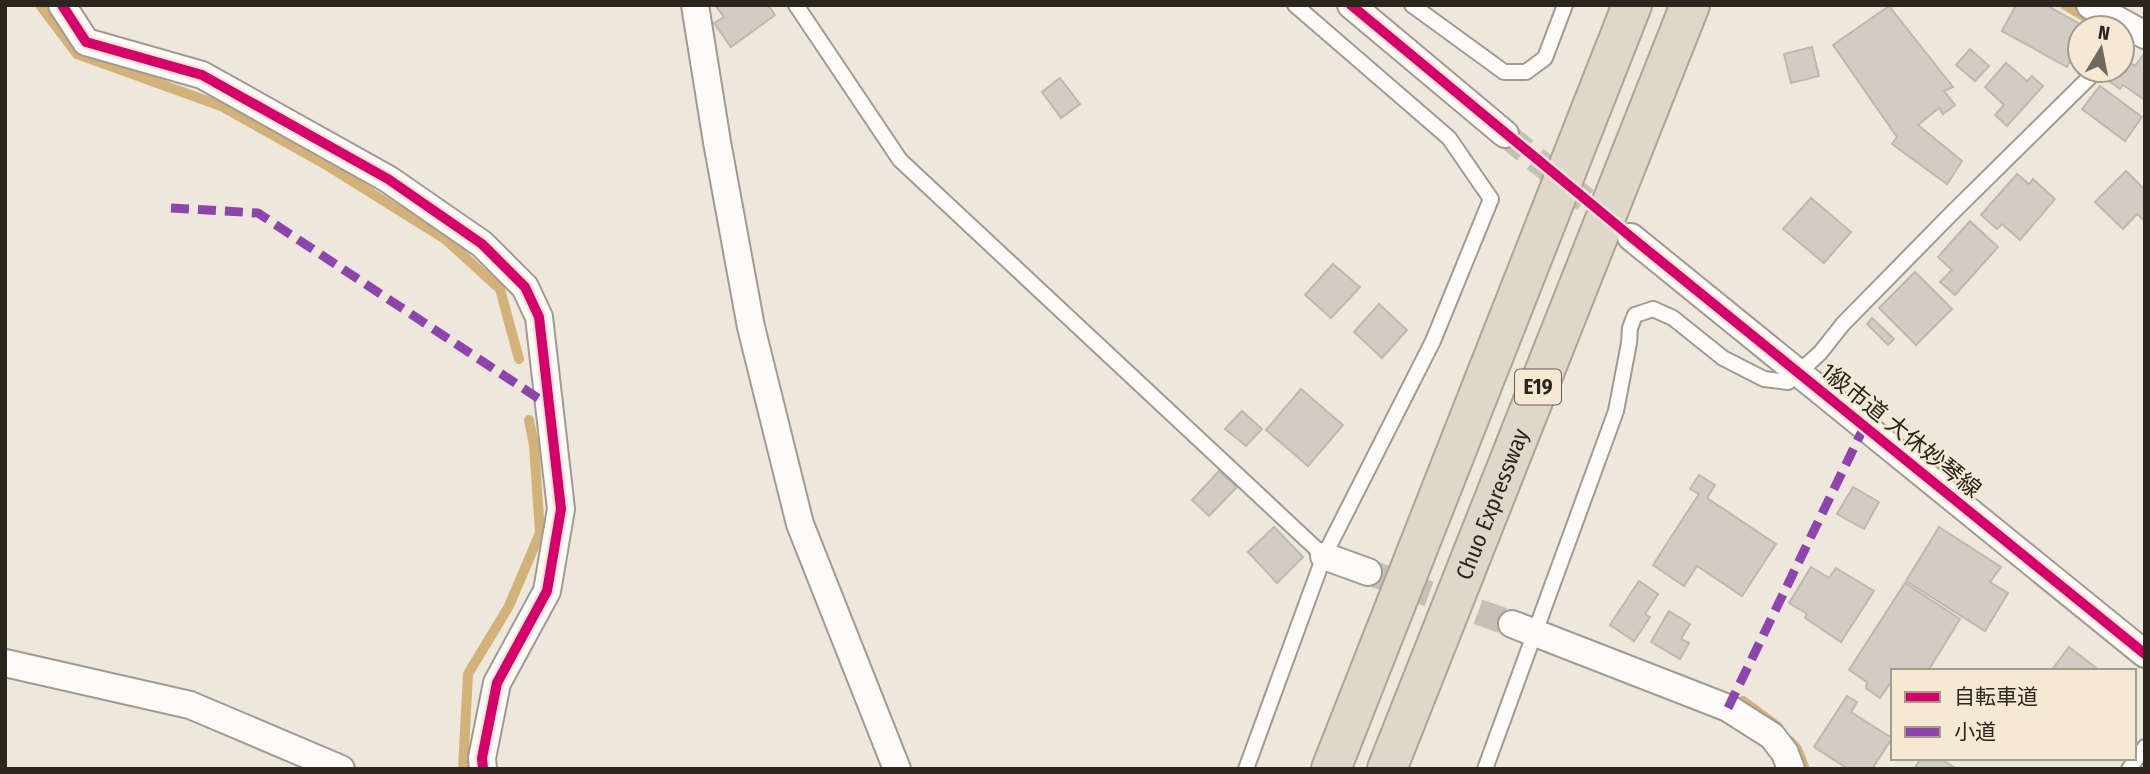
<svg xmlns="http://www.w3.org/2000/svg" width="2150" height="774" viewBox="0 0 2150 774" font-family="'Fira Sans Condensed','Noto Sans JP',sans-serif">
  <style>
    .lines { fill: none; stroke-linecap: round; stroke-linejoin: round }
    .stream { stroke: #d2b279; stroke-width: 10 }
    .building { fill: #d2cdc4; stroke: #beb8af; stroke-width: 2 }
    .minor-tunnel { stroke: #c7c0b6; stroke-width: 26; stroke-dasharray: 26 13; stroke-linecap: butt }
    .service-casing { stroke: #a09b92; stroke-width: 18 }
    .minor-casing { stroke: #a09b92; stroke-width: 30 }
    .motorway-casing { stroke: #afa492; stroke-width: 42 }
    .service { stroke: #fcfbfa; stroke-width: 14 }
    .minor { stroke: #fcfbfa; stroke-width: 26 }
    .motorway { stroke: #dfd7c9; stroke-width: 38 }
    .quiet { stroke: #8e44ad; stroke-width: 9; stroke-dasharray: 18 9; stroke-linecap: butt }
    .cycleway-casing { stroke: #f6e9d4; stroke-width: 15 }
    .cycleway { stroke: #d6006c; stroke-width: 10 }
    .labels { text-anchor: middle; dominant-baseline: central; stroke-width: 5; stroke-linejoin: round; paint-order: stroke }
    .shield { fill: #f6e9d4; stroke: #676055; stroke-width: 2 }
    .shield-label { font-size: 21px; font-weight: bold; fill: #2a261e }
    .street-label { font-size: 23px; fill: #2a261e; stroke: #f6e9d4 }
  </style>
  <rect width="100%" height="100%" fill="#eee7dc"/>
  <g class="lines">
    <g class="stream">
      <path d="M40,5L77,54L221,106L328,166L445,239L500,289L519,359"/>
      <path d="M2065,5L2104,28"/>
      <path d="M1743,701L1777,726"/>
      <path d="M1790,741L1797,749L1805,769"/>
      <path d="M463,769L468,674L509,606L540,533L534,445L529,420"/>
    </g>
  </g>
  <g class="building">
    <path d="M715,5H768L775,15L731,47L714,23L724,17Z"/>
    <path d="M2016,5H2046L2087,28H2080V43L2067,67L2002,31Z"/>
    <path d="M1889,6L1953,87L1944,91L1955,105L1943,114L1939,108L1918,125L1962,161L1947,184L1892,144L1897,137L1833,45Z"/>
    <path d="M1812,47L1819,76L1791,83L1784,54Z"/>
    <path d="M1970,49L1989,66L1975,81L1956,65Z"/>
    <path d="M2143,55L2145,56V100L2123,85L2120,89L2110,82L2118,70H2122V65L2126,60L2135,66Z"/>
    <path d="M2006,63L2027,81L2032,76L2043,86L2007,126L1995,115L2004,105L1985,87Z"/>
    <path d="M1060,78L1080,104L1061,118L1042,92Z"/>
    <path d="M2100,86L2142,117L2125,141L2082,109Z"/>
    <path d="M2126,171L2145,190V221L2137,214L2123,229L2095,202Z"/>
    <path d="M2017,174L2029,184L2033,179L2055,199L2020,240L2002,224L1997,229L1981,215Z"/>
    <path d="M1811,198L1851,232L1824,263L1783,229Z"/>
    <path d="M1970,221L1998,247L1955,295L1940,282L1952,270L1938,257Z"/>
    <path d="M1333,264L1360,287L1331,318L1305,295Z"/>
    <path d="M1915,272L1952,309L1916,345L1879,308Z"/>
    <path d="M1379,304L1407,330L1382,358L1354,332Z"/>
    <path d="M1872,318L1894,339L1888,345L1867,324Z"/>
    <path d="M1301,389L1343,425L1308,466L1266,430Z"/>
    <path d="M1242,411L1262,429L1246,446L1225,429Z"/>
    <path d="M1219,471L1237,487L1209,516L1192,500Z"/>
    <path d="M1699,475L1715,485L1707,498L1776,544L1742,596L1697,566L1684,586L1653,565L1699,494L1690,489Z"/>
    <path d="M1853,487L1879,502L1864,529L1837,514Z"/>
    <path d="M1274,527L1303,557L1277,583L1248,552Z"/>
    <path d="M1939,527L2001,567L1990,582L2008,593L1985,631L1906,581Z"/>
    <path d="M1811,567L1829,578L1836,568L1874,591L1841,642L1805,618L1807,614L1789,603Z"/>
    <path d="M1639,581L1658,594L1645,614L1650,617L1634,641L1610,625Z"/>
    <path d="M1905,583L1960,619L1928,671H1893V679L1880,698L1866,688L1867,682L1849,670Z"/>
    <path d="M1669,611L1690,624L1681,639L1689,643L1680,659L1651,642Z"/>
    <path d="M2069,647L2100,671H2051Z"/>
    <path d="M1847,696L1857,702L1851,712L1892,738L1872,769H1848L1814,747Z"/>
    <path d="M1921,758H1939L1957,769H1914Z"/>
  </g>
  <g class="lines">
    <g class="minor-tunnel">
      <path d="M1505,134L1617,226"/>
      <path d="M1368,572L1512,624"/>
    </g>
    <g class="service-casing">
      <g id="service">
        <path d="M796,5L900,160L1324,556"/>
        <path d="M1412,5L1504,72H1526L1545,58L1565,5"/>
        <path d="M2122,46L2140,32"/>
        <path d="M1246,769L1324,556L1433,341L1491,199L1449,138L1295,5"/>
        <path d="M1485,769L1616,411L1629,343L1630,328L1635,315L1653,309L1673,318L1723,358L1764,379L1788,382L1820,353L1843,324L1951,214L2097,70"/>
        <path d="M2129,769L2145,747"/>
      </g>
    </g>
    <g class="minor-casing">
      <g id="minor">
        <path d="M62,5L86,42L202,75L388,179L482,244L525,287L539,317L561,509L547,591L497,683L482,758L483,769"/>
        <path d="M695,5L717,142L751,327L800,524L897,769"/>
        <path d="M1351,5L1505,134"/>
        <path d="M2090,5L2145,35"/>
        <path d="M1631,237L2145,654"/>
        <path d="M1324,556L1368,572"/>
        <path d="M1512,624L1728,708L1772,736L1785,753L1791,769"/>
        <path d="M5,663L190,705L341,769"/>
      </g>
    </g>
    <g class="motorway-casing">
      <g id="motorway">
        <path d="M1331,769L1632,5"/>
        <path id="s1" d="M1387,769L1690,5"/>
      </g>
    </g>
    <use href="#service" class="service"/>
    <use href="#minor" class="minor"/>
    <use href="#motorway" class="motorway"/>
    <g class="quiet">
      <path d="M171,208L258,213L550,406"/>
      <path d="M1728,708L1864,427"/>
    </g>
    <g class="cycleway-casing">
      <g id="cycleway">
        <path d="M62,5L86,42L202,75L388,179L482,244L525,287L539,317L561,509L547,591L497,683L482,758L483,769"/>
        <path d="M1351,5L1631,237L2145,654"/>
      </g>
    </g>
    <use href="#cycleway" class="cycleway"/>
  </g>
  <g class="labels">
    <rect class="shield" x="1515" y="369.5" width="46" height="35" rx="5"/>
    <g class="shield-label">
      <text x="1538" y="387">E19</text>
    </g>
    <g class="street-label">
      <text transform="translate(1901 430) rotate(39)">1級市道 大休妙琴線</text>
      <text stroke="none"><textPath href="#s1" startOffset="285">Chuo Expressway</textPath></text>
    </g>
  </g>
  <rect width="2150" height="774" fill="none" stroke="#2a261e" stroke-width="14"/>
  <rect x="1891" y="669" width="245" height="91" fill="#f6e9d4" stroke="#a49b8b" stroke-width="2"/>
  <rect x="1905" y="692" width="35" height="10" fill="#d6006c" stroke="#a49b8b" stroke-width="2"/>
  <text x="1954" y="704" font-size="21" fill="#2a261e">自転車道</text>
  <rect x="1905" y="727" width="35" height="10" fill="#8e44ad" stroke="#a49b8b" stroke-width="2"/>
  <text x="1954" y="739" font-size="21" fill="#2a261e">小道</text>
  <g transform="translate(2101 49) rotate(10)"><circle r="33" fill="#f6e9d4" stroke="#a49b8b" stroke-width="2"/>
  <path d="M0-5L12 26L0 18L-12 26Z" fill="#6f6a60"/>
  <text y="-10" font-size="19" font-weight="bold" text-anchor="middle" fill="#2a261e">N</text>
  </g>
</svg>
